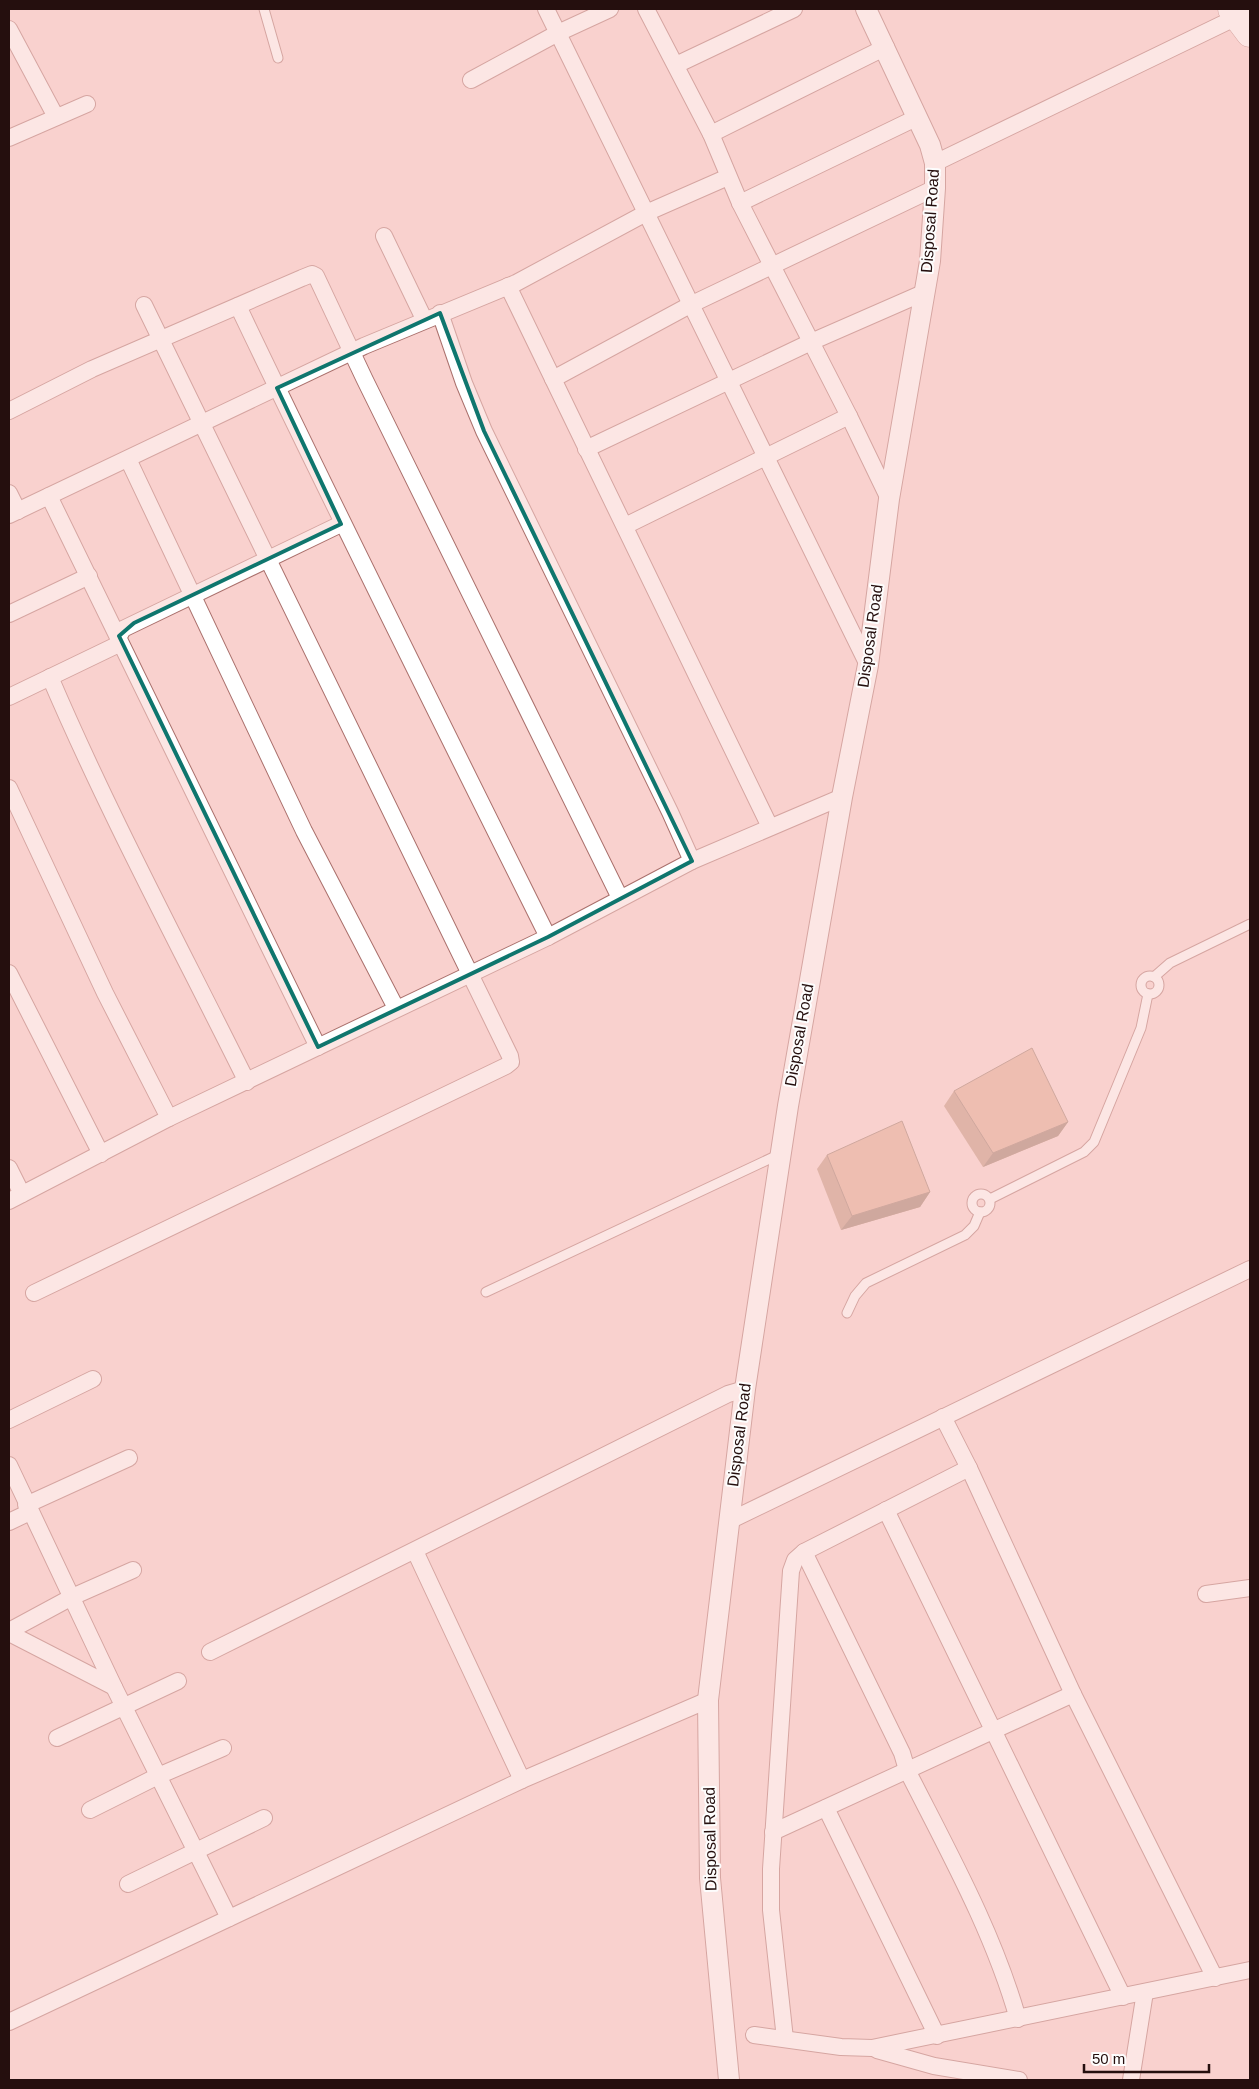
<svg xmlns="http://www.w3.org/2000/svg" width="1259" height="2089" viewBox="0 0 1259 2089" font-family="Arial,sans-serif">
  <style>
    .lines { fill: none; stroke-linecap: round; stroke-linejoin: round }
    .service-casing { stroke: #aa706c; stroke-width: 11 }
    .minor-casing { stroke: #aa706c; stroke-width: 18 }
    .tertiary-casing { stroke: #aa706c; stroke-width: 22 }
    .trunk-casing { stroke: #aa706c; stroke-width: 29 }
    .service { stroke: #fff; stroke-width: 9 }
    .minor { stroke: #fff; stroke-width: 16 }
    .tertiary { stroke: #fff; stroke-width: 20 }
    .trunk { stroke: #fff; stroke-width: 28 }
    .wall { fill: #c0907b }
    .shaded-wall { fill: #9c7564 }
    .building { fill: #dfa78f; stroke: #9c7564 }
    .marked { fill: none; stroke: #0f766e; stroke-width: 4; stroke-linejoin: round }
    .labels { text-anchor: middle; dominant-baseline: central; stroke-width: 4; stroke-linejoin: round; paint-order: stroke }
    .street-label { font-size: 16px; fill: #250f0e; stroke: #fdfdfd }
  </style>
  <rect width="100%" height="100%" fill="#f9d1ce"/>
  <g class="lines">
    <g class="service-casing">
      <g id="service">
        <path d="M264,9L278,58"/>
        <circle cx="1150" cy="985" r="9"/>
        <path d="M1154,977L1170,963L1250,924"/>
        <circle cx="981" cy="1203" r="9"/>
        <path d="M990,1199L1084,1152L1094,1142L1141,1028L1148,994"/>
        <path d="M486,1292L780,1154"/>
        <path d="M847,1313L855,1296L866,1283L965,1235L974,1226L980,1212"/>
      </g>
    </g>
    <g class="minor-casing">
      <g id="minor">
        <path d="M546,9L868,665"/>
        <path d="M646,9L711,134L740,203L849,416L889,499"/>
        <path d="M9,29L56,117"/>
        <path d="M676,65L794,9"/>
        <path d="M471,80L558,33L610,9"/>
        <path d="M711,134L886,47"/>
        <path d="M9,138L87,104"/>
        <path d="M935,163L1239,16"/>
        <path d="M740,203L918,117"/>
        <path d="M384,236L424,319"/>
        <path d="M508,286L770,827"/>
        <path d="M238,306C339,518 444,728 548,937"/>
        <path d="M440,313L464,383L484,431L670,812L692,861"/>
        <path d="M553,379L690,305L935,188"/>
        <path d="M9,411L92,369L302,278L312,274L316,276L364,378L620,898"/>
        <path d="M586,449L811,342L923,293"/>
        <path d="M128,459L304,831L396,1008"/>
        <path d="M9,493L18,511"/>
        <path d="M49,496L318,1047"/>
        <path d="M9,515L364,346L516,283L646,213L728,177"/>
        <path d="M625,526L849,416"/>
        <path d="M9,614L89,576"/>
        <path d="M50,677C109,815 180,947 247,1082"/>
        <path d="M9,697L119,644V636L123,629L341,524"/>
        <path d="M9,788L105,993L169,1118"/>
        <path d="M9,973L101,1154"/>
        <path d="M9,1168L22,1194"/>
        <path d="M9,1201L169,1118L548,937L692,861L842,797"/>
        <path d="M34,1293L506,1066L511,1062L510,1056L144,305"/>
        <path d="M9,1420L93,1379"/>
        <path d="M9,1465L114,1687L229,1918"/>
        <path d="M969,1468L1073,1694L1215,1978"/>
        <path d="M26,1505L129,1458"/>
        <path d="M886,1510L1123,1997"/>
        <path d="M729,1521L1250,1269"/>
        <path d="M9,1522L30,1512"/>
        <path d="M415,1551L522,1780"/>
        <path d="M804,1552L902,1753L907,1770C948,1851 993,1931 1018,2019"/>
        <path d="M1206,1594L1250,1588"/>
        <path d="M9,1631L72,1597L133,1570"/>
        <path d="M9,1633L114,1687"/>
        <path d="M210,1652L728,1394L745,1389"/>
        <path d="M57,1738L178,1681"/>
        <path d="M826,1808L937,2036"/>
        <path d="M90,1810L158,1776L223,1748"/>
        <path d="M773,1832L1073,1694"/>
        <path d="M128,1884L264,1818"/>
        <path d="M9,2022L522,1780L708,1700"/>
        <path d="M754,2035L841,2047L872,2048L1250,1970"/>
        <path d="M785,2039L771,1910V1869L791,1571L795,1560L804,1552L969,1468L943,1417"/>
        <path d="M877,2050L934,2066L1019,2080"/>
        <path d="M1131,2080L1145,1992"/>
      </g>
    </g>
    <g class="tertiary-casing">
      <path id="tertiary" d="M729,2080L710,1878L708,1700L745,1389L788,1106L842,797L868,665L889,499L930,261L935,188V163L930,145L866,9"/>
    </g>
    <g class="trunk-casing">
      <path id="trunk" d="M1232,9L1250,33"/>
    </g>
    <use href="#service" class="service"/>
    <use href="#minor" class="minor"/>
    <use href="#tertiary" class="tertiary"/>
    <use href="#trunk" class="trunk"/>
  </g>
  <g class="wall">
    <path d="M954,1091L1068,1122L1058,1136L983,1167L944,1106Z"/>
    <path d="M827,1155L930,1192L920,1207L841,1230L817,1169Z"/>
  </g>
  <g class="shaded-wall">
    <path d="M1068,1122L1058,1136L983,1167L993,1153Z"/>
    <path d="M930,1192L920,1207L841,1230L852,1216Z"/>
  </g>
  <g class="building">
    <path d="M1032,1048L1068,1122L993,1153L954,1091Z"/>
    <path d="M902,1121L930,1192L852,1216L827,1155Z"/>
  </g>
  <path d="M0 0H1259V2089H0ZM440,313L484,431L692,861L548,937L318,1047L119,636L134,623L341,524L277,388Z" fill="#f9d1ce" fill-opacity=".55" fill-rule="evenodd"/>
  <path class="marked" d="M440,313L484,431L692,861L548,937L318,1047L119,636L134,623L341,524L277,388Z"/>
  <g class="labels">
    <g class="street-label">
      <text transform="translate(930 221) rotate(-86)">Disposal Road</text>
      <text transform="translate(870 636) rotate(-82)">Disposal Road</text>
      <text transform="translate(799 1035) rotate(-80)">Disposal Road</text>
      <text transform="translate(739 1435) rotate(-83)">Disposal Road</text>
      <text transform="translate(710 1839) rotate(-91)">Disposal Road</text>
    </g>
  </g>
  <rect width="1259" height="2089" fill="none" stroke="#250f0e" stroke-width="20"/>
  <path d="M1084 2064v8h125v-8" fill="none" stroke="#250f0e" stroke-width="2.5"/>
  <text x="1092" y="2064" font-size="15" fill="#250f0e" stroke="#fdfdfd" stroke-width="4" paint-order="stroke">50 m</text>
</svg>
